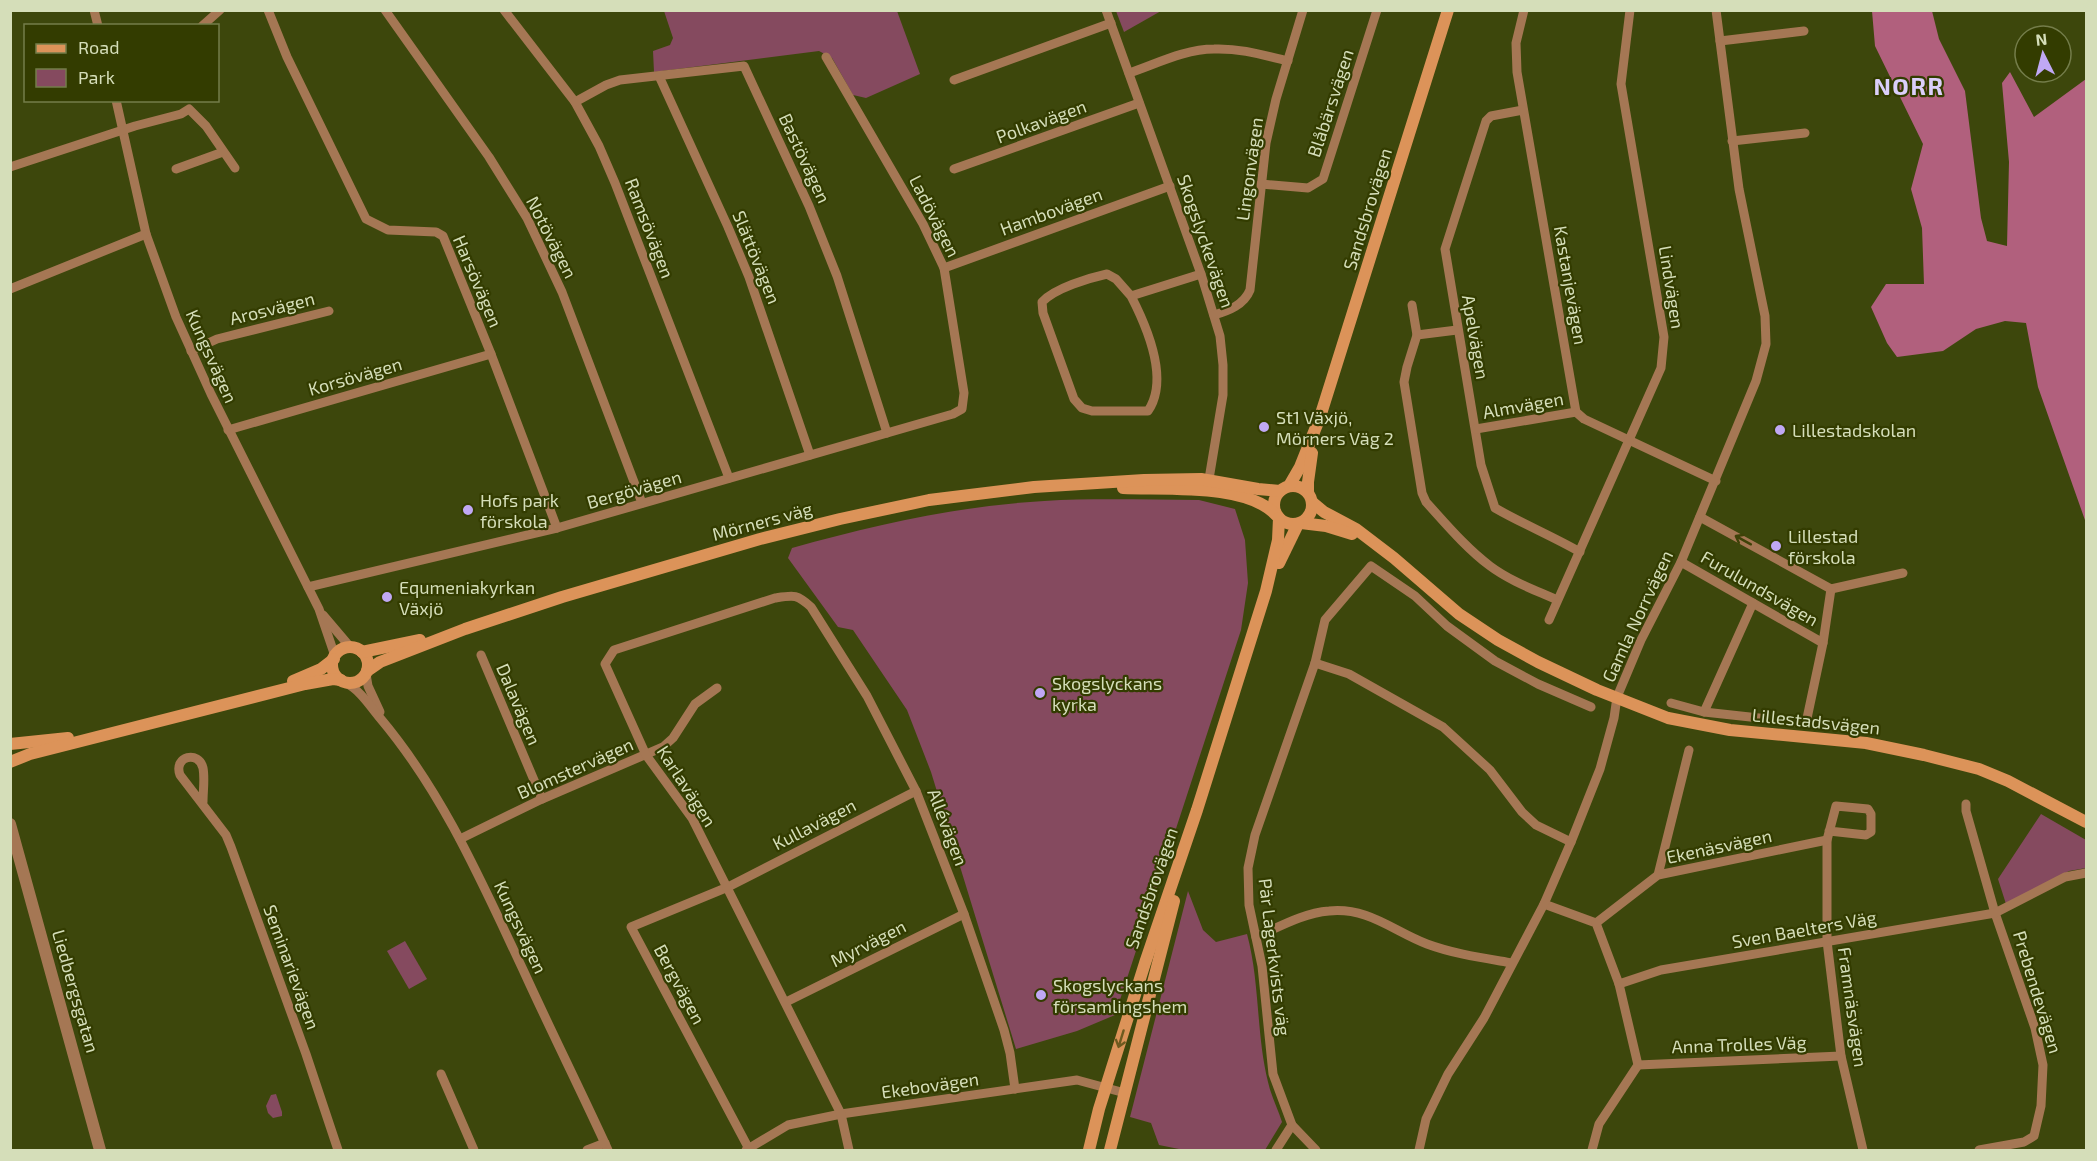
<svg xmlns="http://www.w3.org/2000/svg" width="2097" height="1161" viewBox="0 0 2097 1161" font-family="'Exo 2',sans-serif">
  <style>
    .green { fill: #854a5f }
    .forest { fill: #b1607d }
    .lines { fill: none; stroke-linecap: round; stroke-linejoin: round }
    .minor { stroke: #a57754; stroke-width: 9 }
    .tertiary { stroke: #a57754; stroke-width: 12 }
    .secondary { stroke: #dc9359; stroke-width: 12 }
    .oneway { stroke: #3e4208 }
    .oneway2 { stroke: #6e5a1f }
    .poi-dot { fill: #c0a8f4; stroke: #333c00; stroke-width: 2 }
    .labels { text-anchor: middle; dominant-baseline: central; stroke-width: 4.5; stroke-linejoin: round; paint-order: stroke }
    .street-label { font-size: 18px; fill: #d5deb9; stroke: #333c00 }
    .poi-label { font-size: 18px; fill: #d5deb9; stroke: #333c00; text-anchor: start }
    .district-label { font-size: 24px; font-weight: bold; letter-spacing: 1.5px; fill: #dbcffa; stroke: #333c00 }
  </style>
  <rect width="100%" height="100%" fill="#3d470c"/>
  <g class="green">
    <path d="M664,11H897L920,74L866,98L853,95L832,58L819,51L654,72L653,51L670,45L673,38Z"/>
    <path d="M1116,11V10L1161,11L1124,32Z"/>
    <path d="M1199,500L1235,509L1245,540L1248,583L1241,630L1115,1015L1077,1031L1016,1049L931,772L907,710L853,630L838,627L788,558L792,548C874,525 958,506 1044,501C1095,498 1148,500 1199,500Z"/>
    <path d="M2041,814L2086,840V868L2069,871L2006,904L1998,879Z"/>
    <path d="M1188,891L1203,930L1216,942L1247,934C1260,982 1256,1033 1268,1082C1271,1096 1278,1109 1282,1122L1265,1150H1184L1159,1145L1151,1123L1130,1117Z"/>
    <path d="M405,941L427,979L409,989L387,951Z"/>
    <path d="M276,1094L282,1112V1116L273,1118L268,1113L266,1106L271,1095Z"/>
  </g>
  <path class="forest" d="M1872,11H1932L1939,39L1965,91L1981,218L1987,241L2007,246L2009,162L2002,83L2010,72L2034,117L2086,79V523L2038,387L2026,323L2005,321L1976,329L1943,351L1897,357L1887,343L1871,307L1886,284H1924L1922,228L1911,189L1923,144L1875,46Z"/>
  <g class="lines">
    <g class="minor">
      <path d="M94,10L98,26"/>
      <path d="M268,10L287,57L366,219L388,230L436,232L443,236L491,354L557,528"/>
      <path d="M385,10L489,157L527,218L562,292L642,503"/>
      <path d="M504,10L575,102L599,146L615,183L729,478"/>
      <path d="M1106,10L1201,274L1220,336L1223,365V395L1208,485"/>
      <path d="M1524,10L1516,43L1517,72L1576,412L1584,419L1716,481"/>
      <path d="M202,26L220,10"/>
      <path d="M1720,41L1804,31"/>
      <path d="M1129,73C1156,64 1185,49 1214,49C1240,48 1263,55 1288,61"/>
      <path d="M659,76L728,227L749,277L810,455"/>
      <path d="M954,80L1111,23"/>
      <path d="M116,100L146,234L176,317L211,394L319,609L335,656"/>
      <path d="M575,102L606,85L620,80L744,66L809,206L837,276L887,433"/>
      <path d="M1523,110L1491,116L1486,121L1445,249L1481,465L1495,508C1523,524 1552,536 1580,552"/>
      <path d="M1732,141L1805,133"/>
      <path d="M10,167L135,126L181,114L189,109L206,126L235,168"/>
      <path d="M176,169L223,152"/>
      <path d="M954,169L1139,103"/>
      <path d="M1261,184L1308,188L1323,179L1377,10"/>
      <path d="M944,268L1170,186"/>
      <path d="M10,289L146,234"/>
      <path d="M1131,296C1147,327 1170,379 1148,411H1092L1082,408L1074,399L1043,313L1042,302C1055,288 1089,278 1107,274L1116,279L1131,296L1201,274"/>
      <path d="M1412,305L1417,335"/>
      <path d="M1214,315C1228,311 1244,305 1250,290L1266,143L1276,99L1303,10"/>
      <path d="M1457,330L1417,335L1407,367L1404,382L1422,493L1426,502C1446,524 1466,548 1490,566C1510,581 1535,590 1557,600"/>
      <path d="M191,351L217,339L329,311"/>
      <path d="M1476,429L1576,412"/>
      <path d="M228,430L491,354"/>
      <path d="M1700,517L1831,589"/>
      <path d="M1681,562L1823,643"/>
      <path d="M308,587L557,528L953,414L962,409L964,393L944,268L923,224L826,57"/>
      <path d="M1831,589L1903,573"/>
      <path d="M323,615L351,648"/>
      <path d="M1549,620L1661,368L1664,337L1621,84L1630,10"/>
      <path d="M481,655L542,799"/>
      <path d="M1315,663L1349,674L1443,727L1490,770L1522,812L1536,825L1571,842"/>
      <path d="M366,674L368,686L380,712"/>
      <path d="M346,683C360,690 370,706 380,718C444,794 483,885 525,974C552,1033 581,1091 608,1150"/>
      <path d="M1671,703L1704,712L1806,723L1823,643L1831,589"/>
      <path d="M1704,712L1753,603"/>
      <path d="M203,802C203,791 205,778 203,768C199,750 173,756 180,775L226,835L231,847L306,1054L338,1150"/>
      <path d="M1966,804V811L1995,913L2035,1028L2043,1065L2041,1106L2034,1136L2024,1142L1979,1150"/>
      <path d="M1829,831L1866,835L1871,832V814L1868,809L1836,806L1827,840V941L1841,1056L1863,1150"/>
      <path d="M460,839L542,799L663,747L673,738L695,704L717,688"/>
      <path d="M1658,875L1689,750"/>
      <path d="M1544,904L1596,923L1619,984L1638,1065L1599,1124L1592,1150"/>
      <path d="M1596,923L1658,875L1827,840"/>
      <path d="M1256,937C1279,927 1303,913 1329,911C1368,907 1393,931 1427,944C1454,954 1483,958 1512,963"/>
      <path d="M1619,984L1661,970L1995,913L2065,877L2086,873"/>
      <path d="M786,1002L964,914"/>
      <path d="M1638,1065L1841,1056"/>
      <path d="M441,1074L474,1150"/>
      <path d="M749,1149L631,927L728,887L916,791"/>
      <path d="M587,1150L605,1143"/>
      <path d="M746,1150L788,1125L841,1114L1077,1080L1125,1093"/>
      <path d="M849,1150L841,1114L692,818L646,755L605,664L614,650L775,598C794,595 797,594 811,607L867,696L916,791L964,914L1004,1030L1010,1053L1015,1089"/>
      <path d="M1276,1150L1292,1125"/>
      <path d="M1316,1150L1292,1125L1273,1074L1262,966L1249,905L1248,868L1255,835L1315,663L1325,620L1371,566L1415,596L1447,626L1495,661L1538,684L1591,707"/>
      <path d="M1419,1150L1426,1119L1448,1074L1484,1018L1544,904L1571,842L1600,769L1614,718L1617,697L1641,640L1681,562L1756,381L1766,344L1765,316L1739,189L1716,10"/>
    </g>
    <path class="tertiary" d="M10,824L100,1150"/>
    <g class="secondary">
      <circle cx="1293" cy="505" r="19"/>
      <path d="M1289,486L1300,467L1320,417L1448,10"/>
      <path d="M1123,488C1164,490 1247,483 1276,515"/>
      <path d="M1308,493V482L1312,453"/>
      <path d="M1312,502L1324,512L1356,529L1394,558L1459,614L1498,640L1538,662L1597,690L1668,718L1730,730L1866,743L1924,755L1979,769L2008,781L2086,822"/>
      <path d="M1301,523L1326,526L1352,534"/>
      <path d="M1279,563L1298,524"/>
      <circle cx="350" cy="665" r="18"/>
      <path d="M362,652L420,640"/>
      <path d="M367,671L380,662L465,629L562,597L760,539L840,519L929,500L1034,487L1144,480L1201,479L1258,489L1280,491"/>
      <path d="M293,681L321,669L334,659"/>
      <path d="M10,744L68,738"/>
      <path d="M10,762L30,754L305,684L333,679L341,680"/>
      <path d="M1089,1150L1099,1109L1145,963L1197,810L1266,591L1278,540L1279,518"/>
      <path d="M1110,1150L1174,901"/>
    </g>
  </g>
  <defs><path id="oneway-shaft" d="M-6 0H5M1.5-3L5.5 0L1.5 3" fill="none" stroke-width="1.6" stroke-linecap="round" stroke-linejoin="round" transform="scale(1.5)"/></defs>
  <use class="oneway" href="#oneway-shaft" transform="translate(1743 540) rotate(-151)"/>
  <use class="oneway2" href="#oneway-shaft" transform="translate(1121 1039) rotate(107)"/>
  <g class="poi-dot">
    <circle cx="1264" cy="427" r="6"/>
    <circle cx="1780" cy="430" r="6"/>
    <circle cx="468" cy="510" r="6"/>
    <circle cx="1776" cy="546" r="6"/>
    <circle cx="387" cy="597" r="6"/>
    <circle cx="1040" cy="693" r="6"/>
    <circle cx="1041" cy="995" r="6"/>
  </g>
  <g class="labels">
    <g class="street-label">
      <text transform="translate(1330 103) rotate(-72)">Blåbärsvägen</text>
      <text transform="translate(1041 121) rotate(-20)">Polkavägen</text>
      <text transform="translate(805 158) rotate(65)">Bastövägen</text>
      <text transform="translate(1249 169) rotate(-82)">Lingonvägen</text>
      <text transform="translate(1367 209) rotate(-73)">Sandsbrovägen</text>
      <text transform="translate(1051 211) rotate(-20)">Hambovägen</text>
      <text transform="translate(935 216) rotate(63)">Ladövägen</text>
      <text transform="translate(650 228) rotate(69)">Ramsövägen</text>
      <text transform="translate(552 237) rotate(63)">Notövägen</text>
      <text transform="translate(1206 241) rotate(71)">Skogslyckevägen</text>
      <text transform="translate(757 257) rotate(68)">Slättövägen</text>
      <text transform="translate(478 281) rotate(67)">Harsövägen</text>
      <text transform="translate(1571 285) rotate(80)">Kastanjevägen</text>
      <text transform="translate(1672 287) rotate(81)">Lindvägen</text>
      <text transform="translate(272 308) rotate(-14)">Arosvägen</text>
      <text transform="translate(1476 337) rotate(80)">Apelvägen</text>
      <text transform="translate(212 356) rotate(66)">Kungsvägen</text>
      <text transform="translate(355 376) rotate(-16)">Korsövägen</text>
      <text transform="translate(1523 405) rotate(-10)">Almvägen</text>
      <text transform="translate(634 489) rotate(-16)">Bergövägen</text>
      <text transform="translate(762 521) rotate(-15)">Mörners väg</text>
      <text transform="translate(1760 588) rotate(30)">Furulundsvägen</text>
      <text transform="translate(1637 616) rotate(-65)">Gamla Norrvägen</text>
      <text transform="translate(519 704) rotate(67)">Dalavägen</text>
      <text transform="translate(1816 721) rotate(6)">Lillestadsvägen</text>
      <text transform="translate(575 768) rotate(-24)">Blomstervägen</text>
      <text transform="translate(687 786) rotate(57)">Karlavägen</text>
      <text transform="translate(814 824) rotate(-27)">Kullavägen</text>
      <text transform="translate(948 827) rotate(69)">Allévägen</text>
      <text transform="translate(1719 846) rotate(-12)">Ekenäsvägen</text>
      <text transform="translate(1151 888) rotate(-71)">Sandsbrovägen</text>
      <text transform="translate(521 927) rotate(65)">Kungsvägen</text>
      <text transform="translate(1804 929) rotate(-10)">Sven Baelters Väg</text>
      <text transform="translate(868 943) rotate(-27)">Myrvägen</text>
      <text transform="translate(1275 957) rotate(83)">Pär Lagerkvists väg</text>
      <text transform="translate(292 967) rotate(70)">Seminarievägen</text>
      <text transform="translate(680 984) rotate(62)">Bergvägen</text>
      <text transform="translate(76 991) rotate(74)">Liedbergsgatan</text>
      <text transform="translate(2038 992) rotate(73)">Prebendevägen</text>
      <text transform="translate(1853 1007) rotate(82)">Framnäsvägen</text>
      <text transform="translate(1739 1044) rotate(-2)">Anna Trolles Väg</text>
      <text transform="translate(930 1085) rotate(-8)">Ekebovägen</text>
    </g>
    <g class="poi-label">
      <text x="1276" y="417">St1 Växjö,<tspan x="1276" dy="21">Mörners Väg 2</tspan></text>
      <text x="1792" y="430">Lillestadskolan</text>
      <text x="480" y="500">Hofs park<tspan x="480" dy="21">förskola</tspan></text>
      <text x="1788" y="536">Lillestad<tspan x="1788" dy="21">förskola</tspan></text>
      <text x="399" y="587">Equmeniakyrkan<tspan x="399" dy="21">Växjö</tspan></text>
      <text x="1052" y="683">Skogslyckans<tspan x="1052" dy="21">kyrka</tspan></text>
      <text x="1053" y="985">Skogslyckans<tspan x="1053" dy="21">församlingshem</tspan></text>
    </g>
    <g class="district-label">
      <text x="1909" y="85">NORR</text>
    </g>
  </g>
  <rect width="2097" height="1161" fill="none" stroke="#d5deb9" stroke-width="24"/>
  <rect x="24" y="24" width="195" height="78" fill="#333c00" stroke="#747d4a" stroke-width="1.5"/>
  <rect x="36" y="44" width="30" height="9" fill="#dc9359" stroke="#747d4a" stroke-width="1.5"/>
  <text x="78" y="54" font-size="18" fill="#d5deb9">Road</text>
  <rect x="36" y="69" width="30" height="18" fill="#854a5f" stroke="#747d4a" stroke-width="1.5"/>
  <text x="78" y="84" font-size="18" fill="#d5deb9">Park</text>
  <g transform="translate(2043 54) rotate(354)"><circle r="28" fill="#333c00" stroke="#747d4a" stroke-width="1.5"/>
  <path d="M0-4.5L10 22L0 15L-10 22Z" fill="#c0a8f4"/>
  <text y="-9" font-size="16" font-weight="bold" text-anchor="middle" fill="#d5deb9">N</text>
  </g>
</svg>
